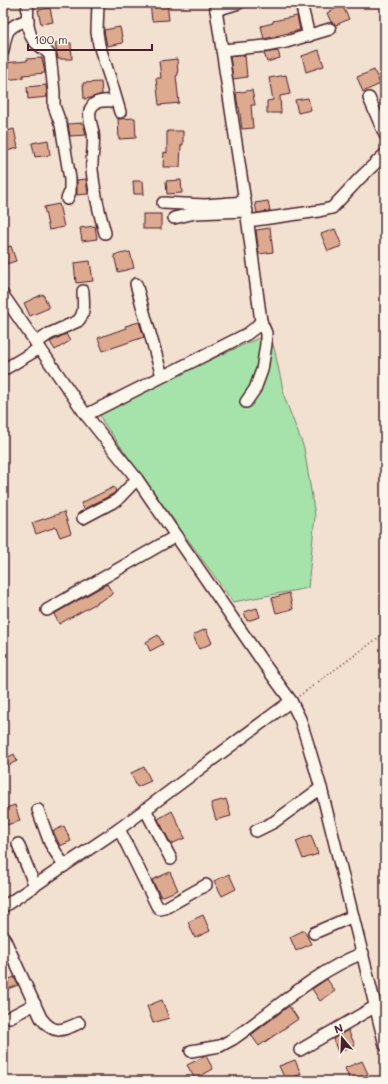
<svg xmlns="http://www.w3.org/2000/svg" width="388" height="1084" viewBox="0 0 388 1084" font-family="Mali,sans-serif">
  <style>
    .green { fill: #a6e3aa; stroke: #78816a }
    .building { fill: #ddaa90; stroke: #4a1f2b }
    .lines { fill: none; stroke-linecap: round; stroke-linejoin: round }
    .minor-casing { stroke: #4a1f2b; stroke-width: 14 }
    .path { stroke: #4a1f2b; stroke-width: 1.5; stroke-dasharray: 1 3; stroke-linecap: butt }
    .minor { stroke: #fbf7ec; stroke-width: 11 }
  </style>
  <rect width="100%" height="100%" fill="#f2e0d0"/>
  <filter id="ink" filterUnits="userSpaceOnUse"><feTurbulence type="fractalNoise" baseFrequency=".025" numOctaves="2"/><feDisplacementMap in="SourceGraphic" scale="8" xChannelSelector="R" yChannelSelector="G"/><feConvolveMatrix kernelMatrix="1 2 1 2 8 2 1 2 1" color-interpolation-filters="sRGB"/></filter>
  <g filter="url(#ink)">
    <path class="green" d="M270,333L275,352L285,399L304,448L315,516L308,588L233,602L103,422L100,415L105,407Z"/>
    <g class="building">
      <path d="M150,3H167L169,20L152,21Z"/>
      <path d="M342,5L349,19L336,25L331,22L327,13Z"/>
      <path d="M50,8L53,22L41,24L38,10Z"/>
      <path d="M297,16L300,30L264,39L261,26L273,23V21Z"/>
      <path d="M120,27L123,43L107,46L104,30Z"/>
      <path d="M55,43H71L72,59H58Z"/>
      <path d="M319,50L324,66L306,72L302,56Z"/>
      <path d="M278,51L280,58L267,62L264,53Z"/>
      <path d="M245,55L247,77L233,79L230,56Z"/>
      <path d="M42,58L45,73L23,75V78L3,80V63L27,61V59Z"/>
      <path d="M177,59L178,75L176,76L179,103L159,105L156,78H161L159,61Z"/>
      <path d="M374,70L380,84L363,92L357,77Z"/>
      <path d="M286,75L290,94L280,96L281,113H267V101L273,100L269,78Z"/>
      <path d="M101,82L102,94L90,98L84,99L83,83Z"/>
      <path d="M46,85L47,97L28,99L27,87Z"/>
      <path d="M252,90L255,105H251L253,128L242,129L239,107H238L236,93Z"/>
      <path d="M308,98L311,110L298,113L295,100Z"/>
      <path d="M135,118L136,138L119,139L118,119Z"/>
      <path d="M83,123L86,135L70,136L68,124Z"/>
      <path d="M14,129L18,148L3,152V132Z"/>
      <path d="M167,131H183V145H181L180,167H163L164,152L167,153Z"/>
      <path d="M48,140L50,155L35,157L32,143Z"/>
      <path d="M86,179L88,194L77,195V180Z"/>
      <path d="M181,180L182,193L167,194L166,181Z"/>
      <path d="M133,181H143L144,194H134Z"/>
      <path d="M268,201L270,211L257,213L255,203Z"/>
      <path d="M59,204L64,227L49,230L44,207Z"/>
      <rect x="143" y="214" width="18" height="15"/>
      <path d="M95,226L97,239L82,241L80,228Z"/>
      <path d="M270,228L273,252L259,254L256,230Z"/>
      <path d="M335,229L342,246L328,251L321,234Z"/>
      <path d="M11,246L16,261L3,265V248Z"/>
      <path d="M130,252L134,268L118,272L114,255Z"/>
      <path d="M90,261L93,281L76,283L74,263Z"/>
      <path d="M43,294L49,308L30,316L24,303Z"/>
      <path d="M139,322L144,337L103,351L98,338L126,328L125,326Z"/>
      <path d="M66,334L70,341L55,350L50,342Z"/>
      <path d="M114,487L116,491L113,494L84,509L81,503Z"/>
      <path d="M64,512L71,533L60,537L56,527L36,534L32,523Z"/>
      <path d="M107,584L113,594L59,624L54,614Z"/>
      <path d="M289,593L293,609L276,613L272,598Z"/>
      <path d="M257,608L260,617L247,621L244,612Z"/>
      <path d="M206,629L212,643L199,649L193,635Z"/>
      <path d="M158,635L163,644L150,651L146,642Z"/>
      <path d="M14,754L17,761L3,768V760Z"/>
      <path d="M144,767L151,781L137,787L131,773Z"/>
      <path d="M226,799L231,816L216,820L211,803Z"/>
      <path d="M15,805L20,821L3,826V809Z"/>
      <path d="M172,811L185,838L171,844L158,819Z"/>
      <path d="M64,826L71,841L60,846L53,831Z"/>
      <path d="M311,835L318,854L303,859L296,841Z"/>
      <path d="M170,872L178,890L161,897L152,880Z"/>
      <path d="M229,874L236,889L222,896L214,881Z"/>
      <path d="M203,915L210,931L195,938L188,922Z"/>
      <path d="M304,930L311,944L296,951L290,937Z"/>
      <path d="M14,977L18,985L3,991V982Z"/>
      <path d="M327,979L335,991L320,1001L312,989Z"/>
      <path d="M162,1000L169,1018L153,1023L147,1006Z"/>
      <path d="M289,1006L298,1019L259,1046L251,1035Z"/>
      <path d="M348,1030L355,1045L338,1052L333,1039Z"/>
      <path d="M206,1056L213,1069L195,1079L187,1065Z"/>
      <path d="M295,1060L301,1074L286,1081L279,1066Z"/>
      <path d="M362,1061L368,1074L350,1081L345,1068Z"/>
    </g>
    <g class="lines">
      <g class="minor-casing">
        <g id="minor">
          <path d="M28,3C27,15 26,34 36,43C41,47 46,50 50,55L54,92V106L61,125L70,179V192L67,199"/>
          <path d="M98,3L97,32L99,45L110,78L120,112"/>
          <path d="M301,3L309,36"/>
          <path d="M216,10L239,3"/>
          <path d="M222,50L266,46L286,42L330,29"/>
          <path d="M3,51C6,31 7,26 28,20"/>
          <path d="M369,98L385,135"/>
          <path d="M163,203L205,205L245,202"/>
          <path d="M174,218L195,213L247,211"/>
          <path d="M248,221L319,211L332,208L360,178L385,154"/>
          <path d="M105,233C99,212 94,191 92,170C91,157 95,145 93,133C92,125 87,116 91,108C95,99 107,101 116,101"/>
          <path d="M136,284L162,376"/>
          <path d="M3,295L86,415L137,479L264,664L291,701L300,719L307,741L321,788L385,1045"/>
          <path d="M36,343L49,334L78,321C86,313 83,301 83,291"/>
          <path d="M3,370L40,348"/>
          <path d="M246,402L255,389L262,370L266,344V333L261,321"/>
          <path d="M86,415L247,334L255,328L261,321L245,202L215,3"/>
          <path d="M83,518L117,500L137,479"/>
          <path d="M47,610L176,536"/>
          <path d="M145,809L171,859"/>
          <path d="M38,810L50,843L64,866"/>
          <path d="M119,829L157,906L160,909L165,908L206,885"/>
          <path d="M256,831L274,822L321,788"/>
          <path d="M18,844L35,886"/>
          <path d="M3,907L119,829L291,701"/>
          <path d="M314,933L353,916"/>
          <path d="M3,936L41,1018C54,1035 61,1031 79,1023"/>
          <path d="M10,1017L35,1004"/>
          <path d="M300,1050L376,1006"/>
          <path d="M191,1051L220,1046L233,1039C275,1010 314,972 363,953"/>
        </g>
      </g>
      <path class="path" d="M299,696L385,633"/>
      <use href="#minor" class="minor"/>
    </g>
  </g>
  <rect width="388" height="1084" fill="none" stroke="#fbf7ec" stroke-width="16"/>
  <rect x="8" y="8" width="372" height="1068" fill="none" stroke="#4a1f2b" stroke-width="1.5" filter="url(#ink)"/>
  <g transform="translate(342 1038) rotate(341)" stroke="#fbf7ec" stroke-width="3" paint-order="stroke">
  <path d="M0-3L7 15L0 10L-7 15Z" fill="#4a1f2b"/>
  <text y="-6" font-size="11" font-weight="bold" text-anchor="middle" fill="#4a1f2b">N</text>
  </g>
  <path d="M28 44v6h124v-6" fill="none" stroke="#4a1f2b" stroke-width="2"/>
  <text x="34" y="44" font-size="12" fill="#4a1f2b" stroke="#fbf7ec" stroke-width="3" paint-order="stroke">100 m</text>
</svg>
